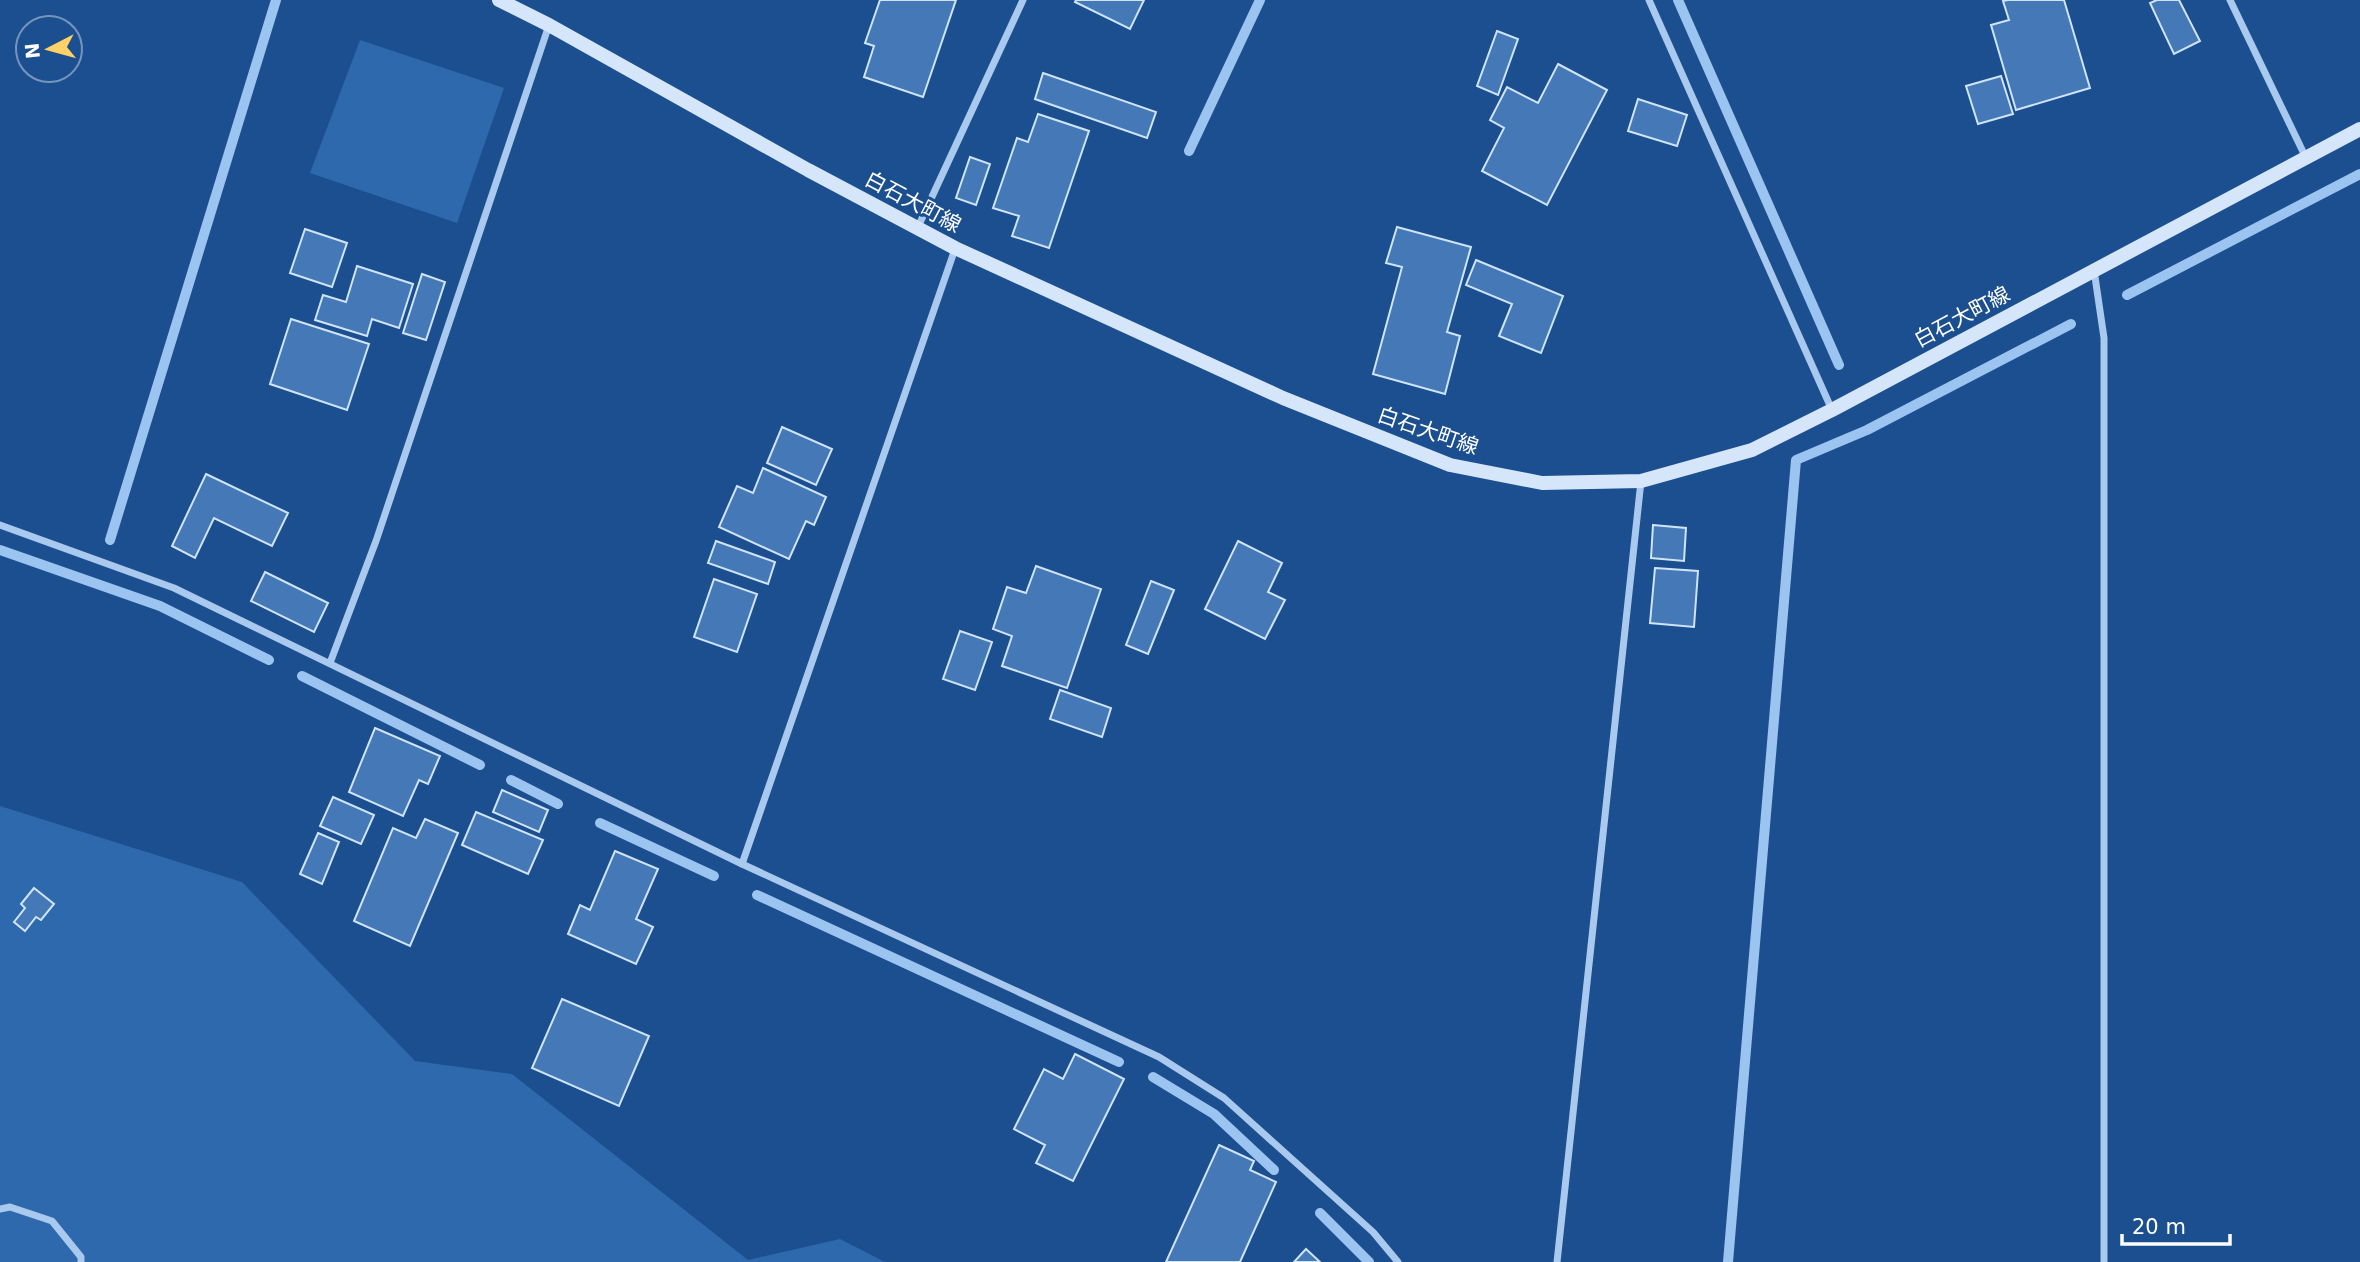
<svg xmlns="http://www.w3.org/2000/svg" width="2360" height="1262" viewBox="0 0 2360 1262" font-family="'DejaVu Sans','Noto Sans JP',sans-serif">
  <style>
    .green { fill: #2e69ad }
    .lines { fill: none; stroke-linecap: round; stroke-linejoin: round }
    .stream { stroke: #9cc4f0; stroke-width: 10 }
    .building { fill: #4478b7; stroke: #cfe3fa; stroke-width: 2 }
    .street { stroke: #a9c9ee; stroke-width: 7 }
    .secondary { stroke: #d6e6fa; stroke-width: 14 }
    .labels { text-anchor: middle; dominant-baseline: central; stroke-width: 6; stroke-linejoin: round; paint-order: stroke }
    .street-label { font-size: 21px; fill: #fff; stroke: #1b4f8f }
  </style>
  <rect width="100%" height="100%" fill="#1b4f8f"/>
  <g class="green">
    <path d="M360,40L504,88L457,223L310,173Z"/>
    <path d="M0,806L242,882L415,1061L512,1074L748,1260L840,1239L885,1262H0Z"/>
  </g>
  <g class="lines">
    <g class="stream">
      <path d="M1678,0L1839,365"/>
      <path d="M1189,151L1260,0"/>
      <path d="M2127,295L2360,174"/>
      <path d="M110,540L276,0"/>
      <path d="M0,550L160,606L269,660"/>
      <path d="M302,676L480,765"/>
      <path d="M511,780L558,804"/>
      <path d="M600,823L714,876"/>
      <path d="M757,895L1119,1062"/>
      <path d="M1153,1077L1214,1114L1274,1170"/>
      <path d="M1320,1213L1369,1262"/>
      <path d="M1728,1262L1796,460L1867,430L2071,324"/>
    </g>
  </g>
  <g class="building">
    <path d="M880,0H956L923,97L864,77L874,46L865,43Z"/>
    <path d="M1076,0H1144L1130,29L1075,2Z"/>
    <path d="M2008,0H2064L2090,88L2016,110L1991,25L2009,20L2003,1Z"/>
    <path d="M2157,0H2179L2200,41L2174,54L2150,3Z"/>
    <path d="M1497,31L1518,39L1498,95L1477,86Z"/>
    <path d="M1558,64L1607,90L1547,205L1482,171L1504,128L1490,120L1507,87L1538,103Z"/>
    <path d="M1043,73L1156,112L1147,138L1035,99Z"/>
    <path d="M2001,76L2013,114L1978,124L1966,86Z"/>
    <path d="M1638,99L1687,115L1677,146L1628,131Z"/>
    <path d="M1038,114L1089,131L1049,248L1012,236L1019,216L993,208L1017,138L1028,142Z"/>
    <path d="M970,157L990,164L976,205L956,198Z"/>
    <path d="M1397,227L1471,247L1447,332L1460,336L1445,394L1373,374L1402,267L1386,263Z"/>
    <path d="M305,229L347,243L332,287L290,273Z"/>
    <path d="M1476,260L1563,296L1541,353L1499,336L1512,304L1466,285Z"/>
    <path d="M357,266L413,284L399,328L372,319L367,336L315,320L323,295L346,302Z"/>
    <path d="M422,274L445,282L426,340L403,333Z"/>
    <path d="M291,319L369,344L347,410L270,384Z"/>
    <path d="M782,427L832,449L816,485L767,463Z"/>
    <path d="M763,468L826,497L814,525L806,521L789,559L719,527L737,486L753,493Z"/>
    <path d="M206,474L288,513L272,546L214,518L195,558L172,546Z"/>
    <path d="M1653,525L1686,528L1684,561L1651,558Z"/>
    <path d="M716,541L775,562L768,584L708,563Z"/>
    <path d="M1238,541L1282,563L1268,592L1285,600L1265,639L1205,609Z"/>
    <path d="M1036,566L1101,589L1067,688L1002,666L1012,636L993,629L1007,587L1026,593Z"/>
    <path d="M1655,568L1698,571L1694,627L1650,623Z"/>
    <path d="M265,572L328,603L314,632L251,601Z"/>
    <path d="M714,579L757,594L737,652L694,637Z"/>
    <path d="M1151,581L1174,590L1148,654L1126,645Z"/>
    <path d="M960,631L992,642L975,690L943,679Z"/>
    <path d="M1060,690L1111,708L1102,737L1050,719Z"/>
    <path d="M375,728L440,756L428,784L419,780L403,816L349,792Z"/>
    <path d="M502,790L548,810L539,832L493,812Z"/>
    <path d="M333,797L374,815L361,844L320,826Z"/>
    <path d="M476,812L543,840L528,874L462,845Z"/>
    <path d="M425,819L458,833L410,946L354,921L393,828L416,838Z"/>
    <path d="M318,833L339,842L322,884L300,874Z"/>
    <path d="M615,851L658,869L636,919L653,927L636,964L568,934L580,905L590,910Z"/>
    <path d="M34,888L54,904L41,920L36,917L25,931L14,922L25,908L21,904Z"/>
    <path d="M562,999L649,1036L619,1106L532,1068Z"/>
    <path d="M1075,1054L1124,1079L1073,1181L1036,1163L1045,1145L1014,1129L1044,1069L1063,1079Z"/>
    <path d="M1219,1145L1254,1161L1250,1170L1276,1182L1240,1262H1166Z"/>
    <path d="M1306,1249L1320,1262H1294Z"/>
  </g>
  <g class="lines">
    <g class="street">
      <path d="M1649,0L1832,410"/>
      <path d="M2230,0L2306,158"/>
      <path d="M918,227L1023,0"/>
      <path d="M2094,270L2104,338V1262"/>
      <path d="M0,525L174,588L742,864L1159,1057L1224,1098L1373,1232L1398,1262"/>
      <path d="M330,663L376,541L549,25"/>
      <path d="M742,864L955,249"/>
      <path d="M0,1209L10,1207L52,1221L81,1257V1262"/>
      <path d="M1557,1262L1641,481"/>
    </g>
    <path class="secondary" d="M499,0L549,25L808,170L955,248L1283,398L1450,465L1542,483L1641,481L1752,450L1832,410L2360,129"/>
  </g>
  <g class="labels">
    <g class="street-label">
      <text transform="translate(913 202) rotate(28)">白石大町線</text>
      <text transform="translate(1962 317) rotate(-28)">白石大町線</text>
      <text transform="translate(1428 431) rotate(19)">白石大町線</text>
    </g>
  </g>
  <g transform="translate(49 49) rotate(264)"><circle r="33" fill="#1b4f8f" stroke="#7695bc" stroke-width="2"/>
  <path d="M0-5L12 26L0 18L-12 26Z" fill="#ffd166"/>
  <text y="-10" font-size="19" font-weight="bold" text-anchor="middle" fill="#ffffff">N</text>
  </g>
  <path d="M2122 1234v10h108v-10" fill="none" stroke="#ffffff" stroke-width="3.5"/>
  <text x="2132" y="1234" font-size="21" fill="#ffffff" stroke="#1b4f8f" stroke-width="5" paint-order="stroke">20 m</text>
</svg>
